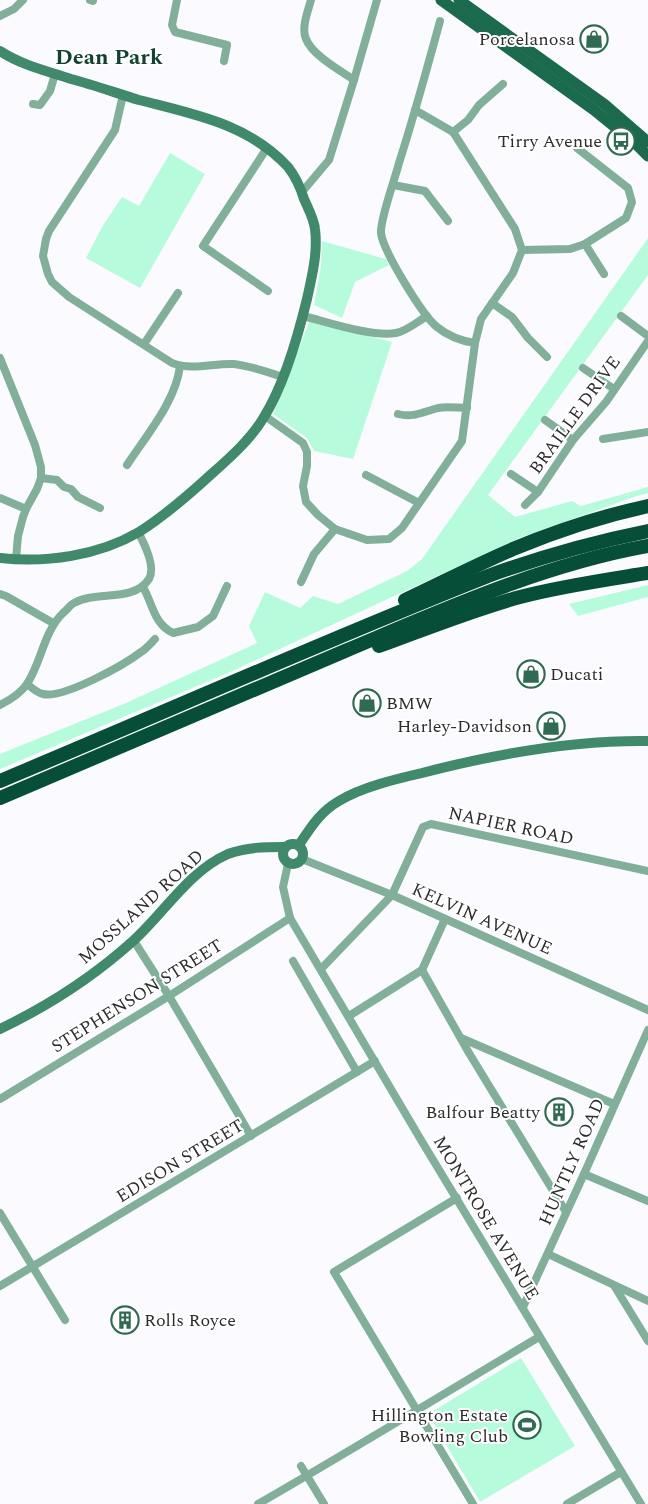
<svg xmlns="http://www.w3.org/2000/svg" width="648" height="1504" viewBox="0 0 648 1504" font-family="Spectral,serif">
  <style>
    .green { fill: #b6fcdc }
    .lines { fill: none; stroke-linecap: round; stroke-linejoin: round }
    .street { stroke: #81af9a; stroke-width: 8 }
    .secondary { stroke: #40896b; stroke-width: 10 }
    .primary { stroke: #1c6a4e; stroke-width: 11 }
    .highway { stroke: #064e37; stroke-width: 14 }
    .labels { text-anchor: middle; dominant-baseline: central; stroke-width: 4; stroke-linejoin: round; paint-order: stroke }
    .poi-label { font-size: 18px; fill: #2d2d2f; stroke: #fff; text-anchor: end }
    .street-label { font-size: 18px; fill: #2d2d2f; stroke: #fff }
    .district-label { font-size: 22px; font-weight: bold; fill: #124230; stroke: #fff }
  </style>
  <rect width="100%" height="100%" fill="#fbfbff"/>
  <g class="green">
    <path d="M170,153L205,174L140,288L86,258L102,227L122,197L139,206Z"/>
    <path d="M648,238V275L488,495L515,517L572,501L581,506L648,487V493L634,497L519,538L228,673L0,769V754L126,703L257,643L249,626L265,592L300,608L313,596L338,604L407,571L422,559Z"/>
    <path d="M322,241L386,259L389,265L355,282L342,318L314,305L321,266Z"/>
    <path d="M310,320L392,342L353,459L314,451L307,438L273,414Z"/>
    <path d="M648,585V597L578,616L569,604Z"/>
    <path d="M521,1358L575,1446L480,1502L428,1414Z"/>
  </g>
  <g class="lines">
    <g class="street">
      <path d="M90,0L93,1"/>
      <path d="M177,0L172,25L175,32L227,45L224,61"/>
      <path d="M311,0C308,11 301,28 306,39C312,55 341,71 354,80"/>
      <path d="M0,16L14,9L23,0"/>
      <path d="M440,21C427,69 414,116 399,163C395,179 380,219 381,233C383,251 423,316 437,327C448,336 461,341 475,343"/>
      <path d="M123,95L115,130L49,231L46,239L43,256L48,274L52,282L69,297L172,363C193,371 213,363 234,364C251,366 267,372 283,377"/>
      <path d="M33,104L40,105L50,91L55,74"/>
      <path d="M453,132L468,120L479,105L503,84"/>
      <path d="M267,148L203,246L268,291"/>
      <path d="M393,185L425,191L448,221"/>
      <path d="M302,192L329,160L354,80L377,0"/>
      <path d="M585,244L604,274"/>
      <path d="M522,250L570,249L585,244L626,218L632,202L628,188L577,148"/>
      <path d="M492,303L512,317L528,338L547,357"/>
      <path d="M303,316C328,322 371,337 396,333C407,331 417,322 427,316"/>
      <path d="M621,316L648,336"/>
      <path d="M144,344L178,293"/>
      <path d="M0,358L35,445L41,467V478L37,489L26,509L23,517L18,536L16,559"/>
      <path d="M583,368L614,389"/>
      <path d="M398,414C413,418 423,412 438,408C447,406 458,408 467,408"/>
      <path d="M265,416L303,443L307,452V466L303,486L306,502L318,515L335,529L367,540L389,539L402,528L462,441L475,343L481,319L513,273L522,250L515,229L453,132L415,110"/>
      <path d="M545,420L573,440"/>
      <path d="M603,439L648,432"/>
      <path d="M127,465C146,436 176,401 180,366"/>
      <path d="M511,474L538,492"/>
      <path d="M366,475L419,503"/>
      <path d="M41,478L57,480L64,487L71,489L78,497L100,508"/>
      <path d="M0,498L26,509"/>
      <path d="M525,505L538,492L573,440L606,402L648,341"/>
      <path d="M301,582L314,554L335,529"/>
      <path d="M143,587C153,604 153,623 173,633L198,627L213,616L227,586"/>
      <path d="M0,594L6,596L53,623"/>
      <path d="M27,684C31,687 37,693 43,694C63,699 124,665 141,652C146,649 151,643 155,639"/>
      <path d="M0,705C10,700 20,694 27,684C42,661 43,633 63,613C67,610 70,605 74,603C97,590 133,603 149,579C156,567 144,543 138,532"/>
      <path d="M302,859L392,895L648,1010"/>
      <path d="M288,864L283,887L290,918L421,1140L641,1504"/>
      <path d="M134,941L169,996L251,1136"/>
      <path d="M293,961L357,1072"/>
      <path d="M321,969L392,895L423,827L431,824L648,871"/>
      <path d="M422,970L469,1053L566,1212"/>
      <path d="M349,1016L422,970L445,919"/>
      <path d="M461,1038L614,1104"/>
      <path d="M0,1099L169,996L290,918"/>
      <path d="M584,1174L648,1201"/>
      <path d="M457,1198L334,1272L473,1504"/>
      <path d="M0,1213L65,1320"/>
      <path d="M548,1254L648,1301"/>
      <path d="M0,1286L375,1061"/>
      <path d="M615,1287L648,1341"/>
      <path d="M523,1307L584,1174L648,1030"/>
      <path d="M301,1466L324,1504"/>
      <path d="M258,1504C352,1450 445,1393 539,1337"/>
      <path d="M567,1504L621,1472"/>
    </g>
    <g class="secondary">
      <path d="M0,51C21,65 47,71 71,79C94,85 116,93 139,100C193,114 249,124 288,167C295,176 301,189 304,199C308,208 314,219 315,229C318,253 312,276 307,299C298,336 284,385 264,417C250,441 226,461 206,479C185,498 163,517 139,532C98,556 46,563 0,558"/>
      <circle cx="293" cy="854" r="10"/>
      <path d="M299,845C311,827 320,812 339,801C362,787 396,779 422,773C495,754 572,740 648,741"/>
      <path d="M0,1029C48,1006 93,977 133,941C164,913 189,871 228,854C246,847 266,847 284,847"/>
    </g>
    <g class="primary">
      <path d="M441,0L594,110L637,145L648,156"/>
      <path d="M459,0L604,104L648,142"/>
    </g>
    <g class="highway">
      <path d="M405,600C441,583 476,565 513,549C556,531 602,516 648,506"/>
      <path d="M379,646C426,629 472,610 520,597C562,586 605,580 648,573"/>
      <path d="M0,781C163,713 324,641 488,576C540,557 593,542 648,531"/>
      <path d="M0,798C115,749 230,700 345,651C443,610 542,565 648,546"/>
    </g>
  </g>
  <defs>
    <g id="shop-ring" transform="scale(1.4375)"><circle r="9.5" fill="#fff" stroke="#316a53" stroke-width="1.5"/><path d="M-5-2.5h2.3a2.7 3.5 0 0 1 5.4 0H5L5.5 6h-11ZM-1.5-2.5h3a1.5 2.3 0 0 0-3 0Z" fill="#316a53"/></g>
    <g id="bus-ring" transform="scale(1.4375)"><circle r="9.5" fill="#fff" stroke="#316a53" stroke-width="1.5"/><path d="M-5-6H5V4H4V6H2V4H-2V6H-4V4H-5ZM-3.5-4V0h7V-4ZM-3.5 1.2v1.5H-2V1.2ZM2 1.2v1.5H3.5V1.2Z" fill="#316a53"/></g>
    <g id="building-ring" transform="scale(1.4375)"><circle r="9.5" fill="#fff" stroke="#316a53" stroke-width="1.5"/><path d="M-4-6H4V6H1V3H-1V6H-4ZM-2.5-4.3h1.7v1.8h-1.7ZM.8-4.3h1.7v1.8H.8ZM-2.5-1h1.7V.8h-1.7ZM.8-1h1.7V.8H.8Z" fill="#316a53"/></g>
    <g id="stadium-ring" transform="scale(1.4375)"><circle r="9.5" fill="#fff" stroke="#316a53" stroke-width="1.5"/><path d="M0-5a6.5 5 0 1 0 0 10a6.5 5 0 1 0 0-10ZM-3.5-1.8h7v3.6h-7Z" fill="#316a53"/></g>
  </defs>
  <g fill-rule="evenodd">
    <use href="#shop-ring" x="594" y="39"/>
    <use href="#bus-ring" x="621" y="141"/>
    <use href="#shop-ring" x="531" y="674"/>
    <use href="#shop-ring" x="367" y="703"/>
    <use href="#shop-ring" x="551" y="726"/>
    <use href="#building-ring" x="559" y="1112"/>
    <use href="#building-ring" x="125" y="1320"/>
    <use href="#stadium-ring" x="527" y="1425"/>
  </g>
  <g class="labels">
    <g class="poi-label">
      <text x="575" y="39">Porcelanosa</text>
      <text x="602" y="141">Tirry Avenue</text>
      <text x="550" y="674" text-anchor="start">Ducati</text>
      <text x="386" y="703" text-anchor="start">BMW</text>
      <text x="532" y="726">Harley-Davidson</text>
      <text x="540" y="1112">Balfour Beatty</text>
      <text x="144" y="1320" text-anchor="start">Rolls Royce</text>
      <text x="508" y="1415">Hillington Estate<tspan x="508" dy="21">Bowling Club</tspan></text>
    </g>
    <g class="street-label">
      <text transform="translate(575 415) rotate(-54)">BRAILLE DRIVE</text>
      <text transform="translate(511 826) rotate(12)">NAPIER ROAD</text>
      <text transform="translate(141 907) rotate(-42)">MOSSLAND ROAD</text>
      <text transform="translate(482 919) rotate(24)">KELVIN AVENUE</text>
      <text transform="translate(137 996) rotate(-32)">STEPHENSON STREET</text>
      <text transform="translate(180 1161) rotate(-31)">EDISON STREET</text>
      <text transform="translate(572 1162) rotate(-66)">HUNTLY ROAD</text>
      <text transform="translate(486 1218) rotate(59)">MONTROSE AVENUE</text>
    </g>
    <g class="district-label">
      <text x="109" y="57">Dean Park</text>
    </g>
  </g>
</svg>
